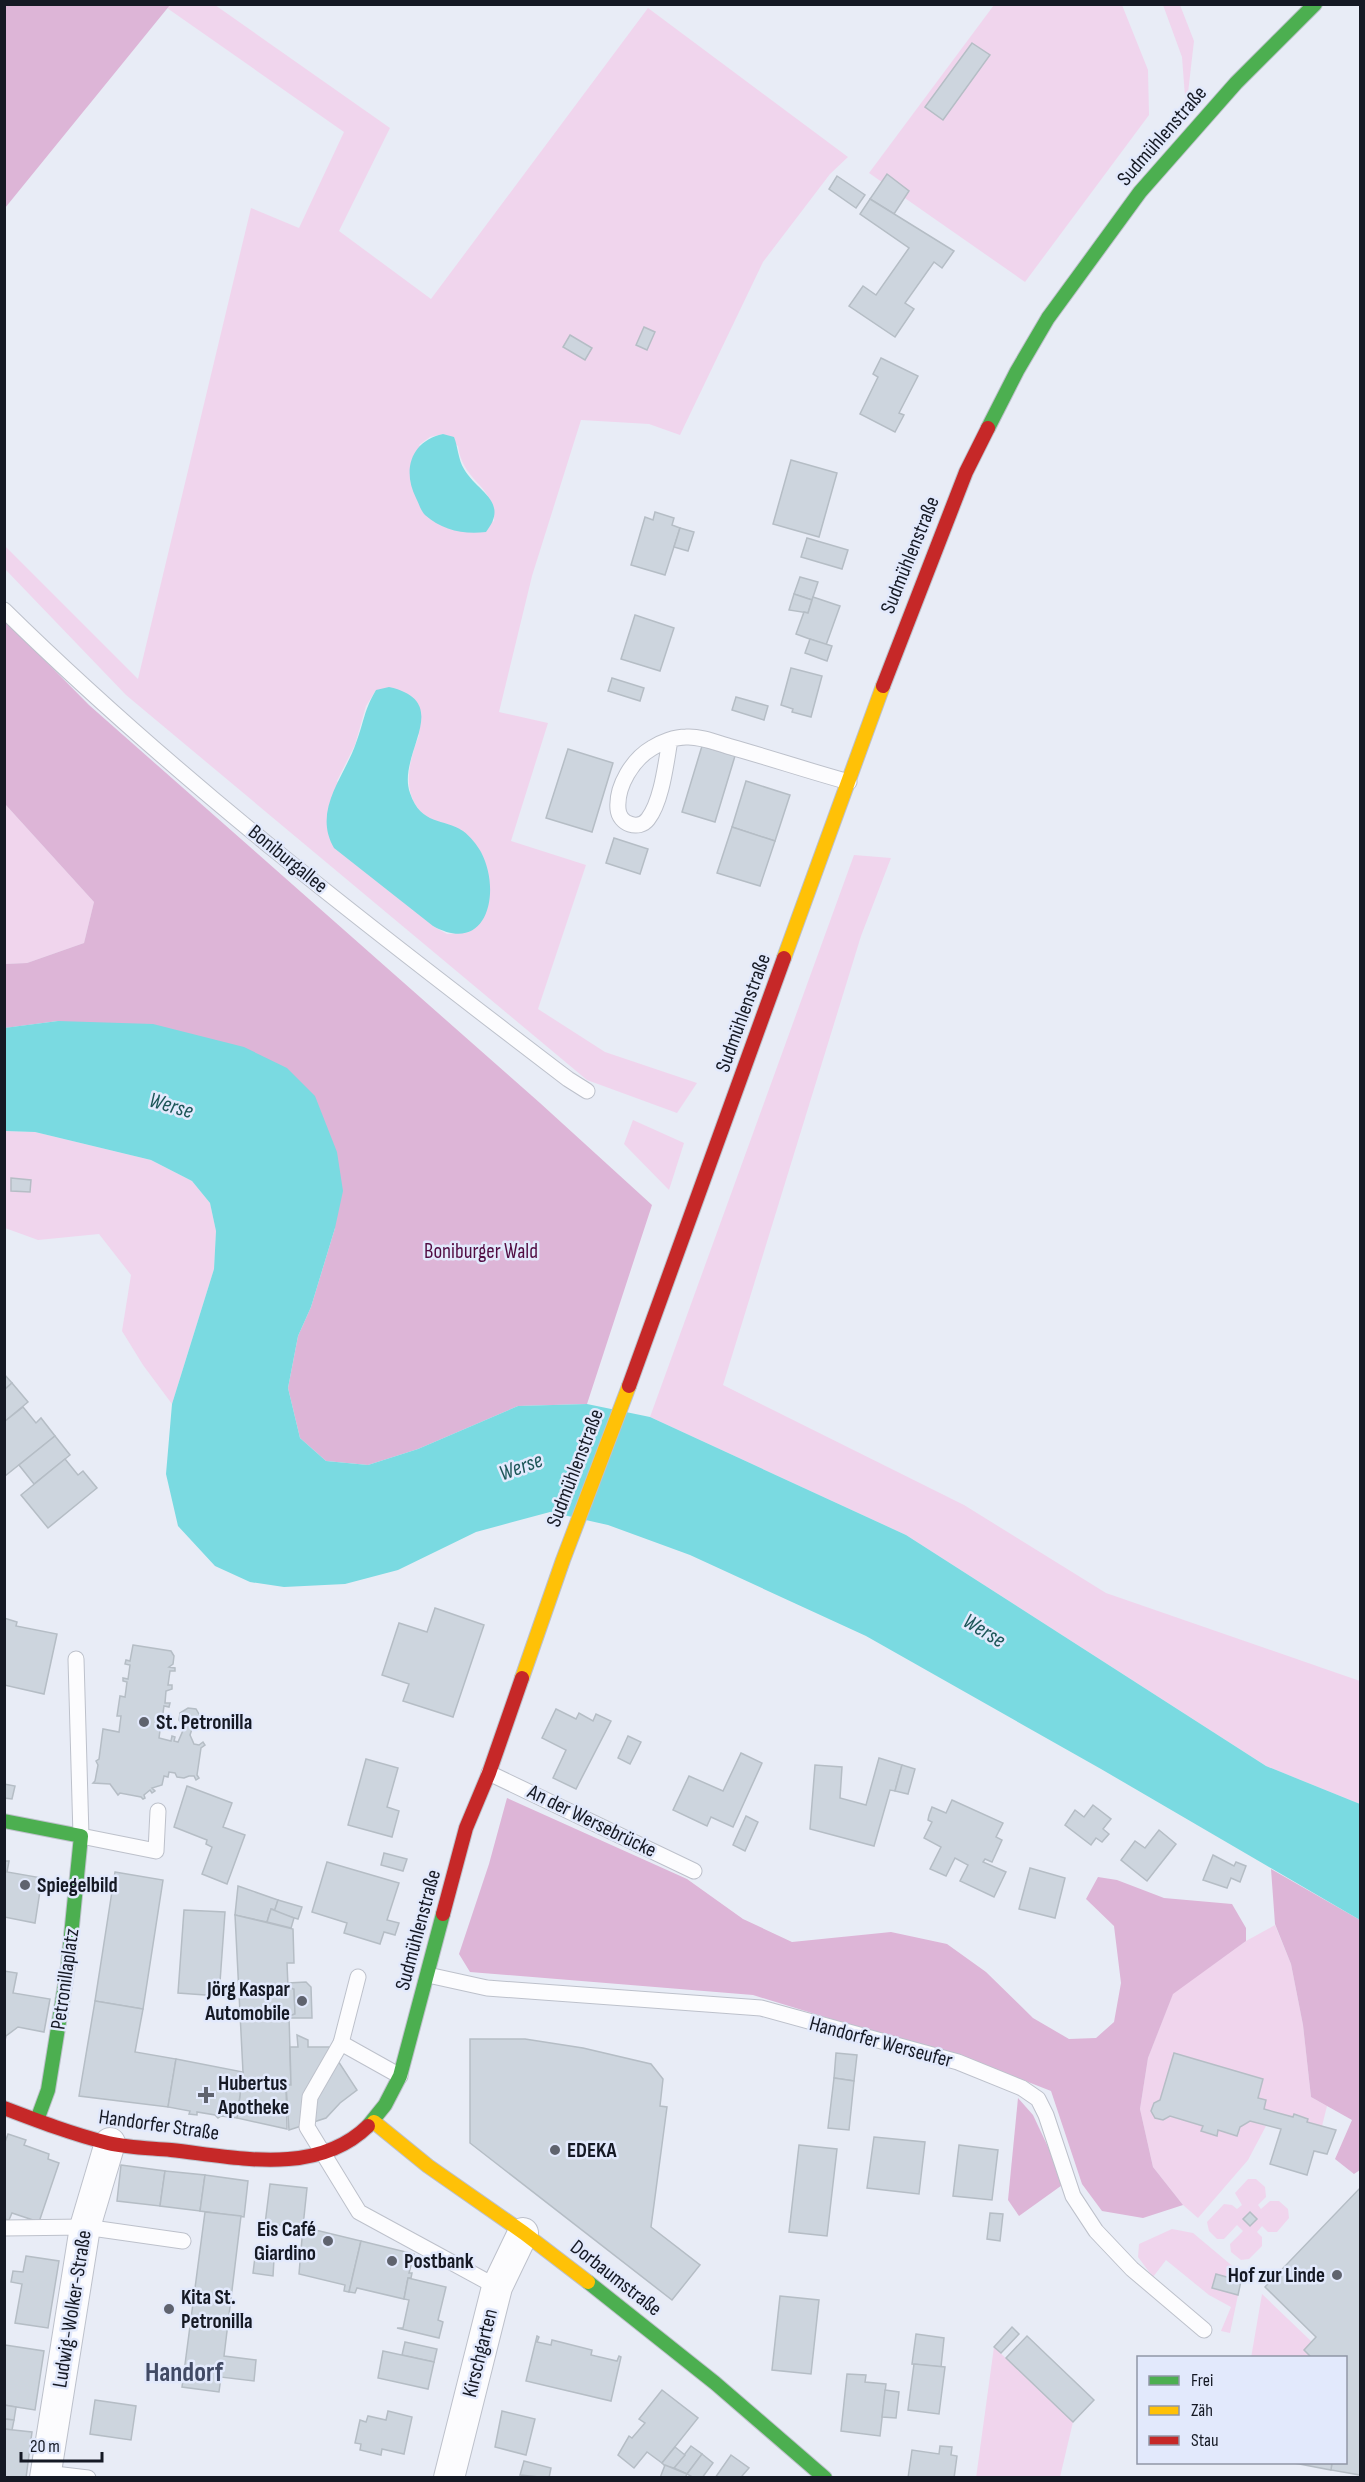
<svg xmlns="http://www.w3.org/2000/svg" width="1365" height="2482" viewBox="0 0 1365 2482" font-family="'Sofia Sans Condensed',sans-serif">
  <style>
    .green { fill: #f0d5ed; fill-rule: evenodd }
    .forest { fill: #ddb5d7 }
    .water { fill: #7adae1 }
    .building { fill: #cdd5de; stroke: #b5bdc5; stroke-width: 1.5 }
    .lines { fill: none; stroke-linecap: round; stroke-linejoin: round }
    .lane-casing { stroke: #bdc1cb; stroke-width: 17 }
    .street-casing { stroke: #bdc1cb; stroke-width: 32 }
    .fast-casing { stroke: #bdc1cb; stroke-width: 16 }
    .slow-casing { stroke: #bdc1cb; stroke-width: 16 }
    .jam-casing { stroke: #bdc1cb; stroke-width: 16 }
    .lane { stroke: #fcfcfe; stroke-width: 15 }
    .street { stroke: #fcfcfe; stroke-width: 30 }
    .fast { stroke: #4caf50; stroke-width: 14 }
    .slow { stroke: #ffc107; stroke-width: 14 }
    .jam { stroke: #c62828; stroke-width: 14 }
    .poi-dot { fill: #5f636e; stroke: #e2e9fc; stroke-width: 2 }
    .labels { text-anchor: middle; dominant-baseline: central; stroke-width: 5; stroke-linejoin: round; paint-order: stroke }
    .street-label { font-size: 21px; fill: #151924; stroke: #e2e9fc }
    .park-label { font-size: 21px; fill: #510c42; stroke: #e2e9fc }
    .poi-label { font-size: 21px; font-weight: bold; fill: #151924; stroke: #e2e9fc; text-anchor: start }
    .water-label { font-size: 22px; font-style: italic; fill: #1d5658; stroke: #e2e9fc }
    .district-label { font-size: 27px; font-weight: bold; fill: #414a64; stroke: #e2e9fc }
  </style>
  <rect width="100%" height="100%" fill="#e8ecf6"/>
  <g class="green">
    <path d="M170,5H215L390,128L339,231L431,299L648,8L848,157L830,174L763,262L680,435L649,424L581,420L532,576L499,712L548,723L511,841L586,865L538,1009L605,1052L697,1083L677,1113L587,1080L126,695L5,569L4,545L138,679L251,208L299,228L344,132L167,8ZM443,434L458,446C463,484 495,483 494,522L419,445L430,437ZM376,690L419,735C408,763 399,800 431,820C439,825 453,827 462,830L470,932L447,934L433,926L337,781L355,745L366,706Z"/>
    <path d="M994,5H1122L1148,70L1149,115L1025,282L869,173Z"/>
    <path d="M1163,5H1180L1194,41L1186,110L1182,57Z"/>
    <path d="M5,804L94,902L84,943L27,963L5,964Z"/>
    <path d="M854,855L891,858L861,936L723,1385L964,1505L1106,1593L1360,1681V1804L1266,1766L906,1535L650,1417Z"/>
    <path d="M633,1120L684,1143L669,1190L624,1144Z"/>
    <path d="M4,1131L35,1132L151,1160L192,1181L210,1203L216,1231L214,1269L172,1404L143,1365L122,1331L131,1275L99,1234L38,1240L5,1228Z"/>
    <path d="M1275,1925L1291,1964L1303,2025L1311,2097L1327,2106L1322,2126L1307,2122V2118L1294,2115L1293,2117L1264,2109L1266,2100L1258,2098L1262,2079L1174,2053L1160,2100L1154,2103L1151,2111L1155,2118L1163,2120L1170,2116L1203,2126L1202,2131L1217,2136L1218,2130L1237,2136L1240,2127L1250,2121L1266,2126L1248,2160L1198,2218L1183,2205L1153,2167L1140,2109L1148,2058L1173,1993L1246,1941Z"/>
    <path d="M1248,2179H1256L1265,2187L1266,2197L1258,2205L1261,2209L1270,2201H1279L1288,2209L1289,2218L1277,2232H1268L1262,2226L1257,2232L1262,2237V2246L1249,2259L1241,2260L1231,2252L1230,2244L1243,2231L1237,2225L1224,2239H1217L1209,2231L1207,2222L1224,2204L1232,2205L1237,2209L1242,2205L1235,2193Z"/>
    <path d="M1172,2229L1193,2233L1242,2274L1241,2281L1216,2274L1238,2295L1230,2333L1221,2331L1231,2307L1209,2295L1166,2260L1153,2277L1138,2257L1139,2244Z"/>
    <path d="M1262,2294L1312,2342V2357L1251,2358Z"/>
    <path d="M994,2347L1073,2422L1060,2477L976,2478Z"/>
  </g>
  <g class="forest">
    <path d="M5,4L170,5L5,208L4,5Z"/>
    <path d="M5,620L89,705L540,1103L652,1205L587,1404L518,1406L418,1449L368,1465L326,1461L300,1438L288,1388L298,1336L311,1307L335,1228L58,1021L5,1028V964L27,963L84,943L94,902L5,804Z"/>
    <path d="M507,1798L687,1879L743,1919L792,1942L891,1932L947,1944L986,1972L1033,2018L1069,2039L1096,2038L1114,2022L1121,1983L1114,1926L1086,1899L1098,1877L1117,1880L1164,1898L1232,1904L1246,1928V1941L1173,1994L1148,2058L1140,2109L1153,2167L1183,2205L1143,2218L1102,2211L1082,2184L1051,2091L975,2061L929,2049L753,1995L470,1972L459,1954L489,1864Z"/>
    <path d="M1271,1869L1360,1920V2170L1354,2174L1335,2159L1352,2120L1311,2097L1303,2025L1291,1964L1275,1924Z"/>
    <path d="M1018,2098L1033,2115L1065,2183L1019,2216L1008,2200Z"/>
  </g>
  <g class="water">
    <path d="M443,434L454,437C458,447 458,459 464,469C477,492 510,501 486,532C464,535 442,530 425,515C421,511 419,504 416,498C402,470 411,441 443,434Z"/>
    <path d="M389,687C456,702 396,754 410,793C421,826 444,818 463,831C470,836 477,845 481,852C502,892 487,956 433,926L334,848C312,810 345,776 356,743C364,722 364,710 376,690Z"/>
    <path d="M58,1021L153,1024L244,1047L287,1068L315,1096L337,1152L343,1191L335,1228L311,1307L298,1336L288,1388L300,1438L326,1461L368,1465L418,1449L518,1406L587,1404L650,1417L906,1535L1266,1766L1360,1804V1920L1101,1769L866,1636L690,1555L608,1525L550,1512L476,1532L398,1570L345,1584L284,1587L250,1582L215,1566L178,1526L166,1474L172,1404L214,1269L216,1231L210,1203L192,1181L151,1160L35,1132L5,1131L4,1028Z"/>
  </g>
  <g class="building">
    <path d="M972,43L990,55L943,120L925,107Z"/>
    <path d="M887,174L909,191L894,214L870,199Z"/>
    <path d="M837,176L865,195L856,208L829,189Z"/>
    <path d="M870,199L954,251L942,268L934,262L905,303L914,309L895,337L849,306L863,286L876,295L909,248L860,214Z"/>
    <path d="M644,327L655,332L647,350L636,345Z"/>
    <path d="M570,335L592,348L585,360L563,347Z"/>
    <path d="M881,358L918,376L899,413L904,415L895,432L860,414L878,377L873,374Z"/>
    <path d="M791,460L837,473L819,537L773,524Z"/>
    <path d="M655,512L674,518L672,525L680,528L665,575L631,565L645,517L653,520Z"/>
    <path d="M680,528L694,532L688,551L674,547Z"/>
    <path d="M807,538L848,550L842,569L801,557Z"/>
    <path d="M800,577L818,582L812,600L794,594Z"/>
    <path d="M794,594L812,600L808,613L789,610Z"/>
    <path d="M813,597L840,606L826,645L796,634L804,612L808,613Z"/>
    <path d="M635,615L674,628L660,671L621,659Z"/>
    <path d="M810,639L832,646L827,661L805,653Z"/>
    <path d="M791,668L822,676L811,717L792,712L793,709L781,705Z"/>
    <path d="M612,678L644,688L640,701L608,691Z"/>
    <path d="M736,697L768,706L764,720L732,710Z"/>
    <path d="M702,746L735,756L715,822L682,812Z"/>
    <path d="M568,749L613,763L592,832L546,818Z"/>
    <path d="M746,781L790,795L775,841L732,827Z"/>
    <path d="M732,827L775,841L760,886L717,873Z"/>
    <path d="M614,838L648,849L640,874L606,863Z"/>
    <path d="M11,1178L31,1180L30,1192L11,1191Z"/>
    <path d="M4,1374L12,1383L4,1390Z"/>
    <path d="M12,1383L28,1402L4,1422V1390Z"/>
    <path d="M23,1407L36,1423L41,1418L55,1436L5,1476L4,1422Z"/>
    <path d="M55,1436L70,1455L34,1484L19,1465Z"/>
    <path d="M65,1459L78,1475L83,1471L97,1488L48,1528L21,1495Z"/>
    <path d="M435,1608L484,1625L453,1717L403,1701L409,1684L382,1675L399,1623L427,1632Z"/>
    <path d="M4,1618L17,1622L16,1626L57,1634L44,1694L4,1685Z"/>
    <path d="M133,1645L171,1651L174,1656L173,1664L169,1667L175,1668V1671H170L168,1685H172V1689L166,1691L165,1703H170L169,1707L164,1706L162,1720L167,1721L166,1724L161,1723L159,1738L171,1741L172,1736L175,1737L174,1741L178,1742L184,1728L179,1720L180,1713L188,1708L196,1709L200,1716L199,1724L192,1729L190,1735L194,1744L199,1745L203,1742L205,1745L201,1748L197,1775L199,1778L196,1780L194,1776H189L184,1778L177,1777L175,1773L169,1772L168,1777L164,1776L162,1785L152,1788L155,1791L152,1793L150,1790L144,1795L145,1798L143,1799L141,1797L120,1793L118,1795L110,1784L93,1783L95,1781L98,1765L96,1761L99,1759L103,1729L119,1732L121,1716H117L120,1696L125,1697L127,1682L123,1681V1678L128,1679L130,1665L125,1664L126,1660L130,1661Z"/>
    <path d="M556,1709L576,1719L579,1713L593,1721L596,1714L611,1721L576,1789L553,1778L566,1750L542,1738Z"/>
    <path d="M628,1736L641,1742L630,1764L618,1758Z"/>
    <path d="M741,1753L762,1763L733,1827L711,1817L707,1826L673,1810L689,1776L723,1791Z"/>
    <path d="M879,1758L902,1765L895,1791L890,1790L874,1846L810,1829L815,1765L842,1767L840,1798L866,1805Z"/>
    <path d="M366,1759L398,1768L387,1807L399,1811L392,1837L348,1825Z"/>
    <path d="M902,1765L915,1769L908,1794L895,1791Z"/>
    <path d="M4,1784L15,1786L12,1799L4,1798Z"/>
    <path d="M187,1786L232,1803L223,1827L245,1835L227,1884L202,1874L212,1847L206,1844L207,1840L174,1827Z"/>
    <path d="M952,1800L1003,1823L996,1837L1002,1840L992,1862L985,1859L983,1862L1006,1872L994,1897L960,1881L968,1865L955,1858L946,1876L930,1869L941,1847L924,1838L932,1822L928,1820L929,1815L932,1807L946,1813Z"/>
    <path d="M1093,1805L1111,1819L1103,1829L1109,1834L1102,1842L1096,1838L1091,1845L1065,1825L1075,1810L1084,1817Z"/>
    <path d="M746,1816L758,1822L745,1851L733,1845Z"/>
    <path d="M1159,1830L1176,1844L1147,1881L1121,1860L1135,1841L1145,1848Z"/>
    <path d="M384,1853L407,1859L403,1871L381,1865Z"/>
    <path d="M1213,1855L1234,1866L1236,1862L1246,1866L1240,1882L1231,1878L1227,1888L1203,1880Z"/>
    <path d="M4,1861H9L7,1872L42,1878L35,1923L4,1917Z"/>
    <path d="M327,1862L399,1883L387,1920L399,1923L395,1935L384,1932L380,1944L344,1933L347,1923L312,1912Z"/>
    <path d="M1030,1868L1065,1878L1055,1918L1019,1909Z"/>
    <path d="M115,1872L163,1880L143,2009L95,2001Z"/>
    <path d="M238,1886L278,1900L275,1910L271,1909L267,1922L235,1915Z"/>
    <path d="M278,1900L302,1907L298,1919L274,1912Z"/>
    <path d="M271,1909L294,1918L291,1928L267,1922Z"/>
    <path d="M184,1910L225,1912L219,1996L178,1993Z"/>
    <path d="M235,1915L293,1929L294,1963H287L288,1987L294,1989L295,2014L289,2016L291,2085H286L287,2129L237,2118L243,2072Z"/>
    <path d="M4,1971L17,1973L13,1993L50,1999L44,2032L18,2027L6,2036L4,2045Z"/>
    <path d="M306,1982L311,1987L312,2018H289V2016L295,2014L294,1989L288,1987V1983Z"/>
    <path d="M95,2001L143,2009L135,2052L176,2059L168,2107L79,2096Z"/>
    <path d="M297,2035L308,2040V2047H329L357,2090L340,2103L326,2118L289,2130L286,2085H291L290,2047H298Z"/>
    <path d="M470,2039H525L583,2048L651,2064L663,2079L660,2106L667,2107L651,2227L700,2265L672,2300L470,2143Z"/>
    <path d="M836,2053L857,2055L854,2081L834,2078Z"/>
    <path d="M1174,2053L1263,2079L1258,2098L1266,2100L1264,2109L1293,2117L1294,2114L1308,2119L1307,2122L1336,2130L1327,2154L1314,2151L1307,2175L1270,2164L1281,2129L1250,2121L1240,2127L1237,2136L1218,2130L1217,2136L1201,2131L1203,2126L1170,2116L1163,2120L1155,2118L1151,2111L1154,2103L1160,2100Z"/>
    <path d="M176,2059L243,2072L237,2118L221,2116L218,2118L215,2115L197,2112V2115L189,2114L190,2111L168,2107Z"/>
    <path d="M834,2078L854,2081L849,2130L828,2128Z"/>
    <path d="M8,2134L26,2140L24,2145L49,2154L48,2159L59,2163L39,2222L12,2213L9,2220L4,2219V2145Z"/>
    <path d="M874,2137L925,2142L919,2194L867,2188Z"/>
    <path d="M799,2145L837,2149L827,2236L789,2232Z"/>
    <path d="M959,2145L998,2150L992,2200L953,2196Z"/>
    <path d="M121,2165L165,2171L160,2206L117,2201Z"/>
    <path d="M165,2171L205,2175L200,2211L160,2206Z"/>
    <path d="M205,2175L248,2181L244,2217L200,2211Z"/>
    <path d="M270,2184L307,2188L302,2236L286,2234L287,2226L265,2224Z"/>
    <path d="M1360,2188V2475L1331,2470L1332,2462H1346V2358H1312L1304,2350L1316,2337L1265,2287Z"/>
    <path d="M205,2212L241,2216L224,2356L256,2360L254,2381L221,2377L219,2392L182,2387Z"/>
    <path d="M1250,2212L1257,2219L1250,2226L1243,2219Z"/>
    <path d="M990,2213L1003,2214L1000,2241L987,2239Z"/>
    <path d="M303,2227L361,2241L349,2292L344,2291L345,2285L299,2274Z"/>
    <path d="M361,2241L414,2254L409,2273H412L411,2278H408L404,2299L357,2288L355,2293L349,2292Z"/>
    <path d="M26,2256L59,2261L48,2328L15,2323L22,2284L11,2282L13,2271L23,2272Z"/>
    <path d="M255,2257L274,2259L273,2276L253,2273Z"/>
    <path d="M1216,2274L1241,2281L1238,2295L1212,2288Z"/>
    <path d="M408,2278L446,2287L438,2320L443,2322L439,2338L397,2328H403L409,2300L404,2299Z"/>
    <path d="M780,2296L819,2300L811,2374L772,2370Z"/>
    <path d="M1012,2327L1019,2334L1001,2353L994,2347Z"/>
    <path d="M916,2334L944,2338L941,2367L912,2364Z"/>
    <path d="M537,2336L539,2337L537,2342L551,2345L552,2340L592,2350L591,2355L617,2361L619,2356L621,2357L611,2401L526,2381Z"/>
    <path d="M1027,2336L1094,2400L1073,2422L1006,2358Z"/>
    <path d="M405,2342L437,2349L434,2362L402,2355Z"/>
    <path d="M5,2345L44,2351L35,2410L4,2405Z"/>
    <path d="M383,2351L434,2362L428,2389L378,2378Z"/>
    <path d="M914,2364L945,2367L939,2414L908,2410Z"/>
    <path d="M847,2374L866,2375L865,2382L886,2384L880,2436L841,2431Z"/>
    <path d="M662,2390L698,2418L662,2463L647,2452L634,2468L618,2455L629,2436L632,2438L645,2423L639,2419Z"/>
    <path d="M885,2390L899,2392L896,2418L882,2417Z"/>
    <path d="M95,2400L136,2406L131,2440L90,2434Z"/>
    <path d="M4,2405L16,2407L14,2420L4,2419Z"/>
    <path d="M388,2411L412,2417L404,2454L382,2449L381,2455L360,2450L361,2444L355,2443L360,2420L366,2422L368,2416L386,2420Z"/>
    <path d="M502,2411L535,2419L526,2455L495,2447Z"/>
    <path d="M4,2419L14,2420L12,2430L4,2429Z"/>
    <path d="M4,2429L32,2432L26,2478H4Z"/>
    <path d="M691,2446L702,2454L687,2474L674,2468Z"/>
    <path d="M940,2446L952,2447L951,2455L957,2456L954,2478H908L912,2450L939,2454Z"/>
    <path d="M675,2447L685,2455L674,2468L665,2466L662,2463Z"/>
    <path d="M702,2454L713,2463L702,2478H694L687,2474Z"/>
    <path d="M731,2455L749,2468L742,2476L745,2478H715Z"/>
    <path d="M524,2461L551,2468L549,2478L520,2475Z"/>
    <path d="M1289,2462H1332L1331,2470Z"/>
    <path d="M665,2465L687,2474L685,2478H660Z"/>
  </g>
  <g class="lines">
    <g class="lane-casing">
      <g id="lane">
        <path d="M4,610C179,782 374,931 568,1079L587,1091"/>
        <path d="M670,740C666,762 662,801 648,819C639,831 619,824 618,809C616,786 633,759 652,748C661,742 675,737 686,737C701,736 717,743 731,747C770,758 809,771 849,782"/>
        <path d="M76,1659L81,1836L156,1851L158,1811"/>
        <path d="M489,1773L694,1871"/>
        <path d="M428,1975L487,1988L761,2008L958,2062L1022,2088L1038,2099L1046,2115L1073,2196L1096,2231L1132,2269L1204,2330"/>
        <path d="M341,2043L358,1977"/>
        <path d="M400,2076L341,2043L310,2097L307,2127L359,2212L497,2287"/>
        <path d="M4,2228L85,2227L183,2241"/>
        <path d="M46,2473L88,2478"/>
      </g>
    </g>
    <g class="street-casing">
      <g id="street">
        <path d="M45,2478L85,2227L110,2143"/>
        <path d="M449,2478L497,2287L523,2233"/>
      </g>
    </g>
    <g class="fast-casing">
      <g id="fast">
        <path d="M988,428L1017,371L1048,318L1140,192L1236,83L1315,4"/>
        <path d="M4,1821L81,1836L68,1966L48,2090L37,2120"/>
        <path d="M368,2126L385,2105L400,2076L443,1914"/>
        <path d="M588,2282L715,2383L825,2478"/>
      </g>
    </g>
    <g class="slow-casing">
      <g id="slow">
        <path d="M784,958L883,686"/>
        <path d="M522,1678L563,1560L629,1386"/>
        <path d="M374,2122L428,2166L524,2233L588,2282"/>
      </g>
    </g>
    <g class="jam-casing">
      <g id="jam">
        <path d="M883,686L966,472L988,428"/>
        <path d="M629,1386L784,958"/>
        <path d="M443,1914L466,1828L489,1773L522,1678"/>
        <path d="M4,2108C38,2121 72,2134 108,2143C129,2148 150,2148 171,2150C235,2157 316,2177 368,2126"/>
      </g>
    </g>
    <use href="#lane" class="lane"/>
    <use href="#street" class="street"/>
    <use href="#fast" class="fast"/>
    <use href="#slow" class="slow"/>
    <use href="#jam" class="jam"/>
  </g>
  <g class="poi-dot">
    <circle cx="144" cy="1722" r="6"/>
    <circle cx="25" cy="1885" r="6"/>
    <circle cx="302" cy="2001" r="6"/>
    <path d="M203 2086h6v6h6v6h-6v6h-6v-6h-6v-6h6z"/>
    <circle cx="555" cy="2150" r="6"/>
    <circle cx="328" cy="2241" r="6"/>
    <circle cx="392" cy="2261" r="6"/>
    <circle cx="1337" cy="2275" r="6"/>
    <circle cx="169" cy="2309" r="6"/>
  </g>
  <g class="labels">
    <g class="street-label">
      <text transform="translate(1162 136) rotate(-49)">Sudmühlenstraße</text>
      <text transform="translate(910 555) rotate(-68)">Sudmühlenstraße</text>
      <text transform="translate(288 859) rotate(39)">Boniburgallee</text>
      <text transform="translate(743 1013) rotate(-70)">Sudmühlenstraße</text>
      <text transform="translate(575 1468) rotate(-69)">Sudmühlenstraße</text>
      <text transform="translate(592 1821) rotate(26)">An der Wersebrücke</text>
      <text transform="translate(418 1930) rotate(-75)">Sudmühlenstraße</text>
      <text transform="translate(65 1979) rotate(-82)">Petronillaplatz</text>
      <text transform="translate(881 2042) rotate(15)">Handorfer Werseufer</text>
      <text transform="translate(159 2125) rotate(8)">Handorfer Straße</text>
      <text transform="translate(616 2278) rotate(38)">Dorbaumstraße</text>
      <text transform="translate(72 2309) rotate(-81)">Ludwig-Wolker-Straße</text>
      <text transform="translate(480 2353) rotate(-76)">Kirschgarten</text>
    </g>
    <g class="park-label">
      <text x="481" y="1251">Boniburger Wald</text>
    </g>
    <g class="poi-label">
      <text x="156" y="1722">St. Petronilla</text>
      <text x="37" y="1885">Spiegelbild</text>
      <text x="290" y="1989" text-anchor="end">Jörg Kaspar<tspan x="290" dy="24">Automobile</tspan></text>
      <text x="218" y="2083">Hubertus<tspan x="218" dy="24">Apotheke</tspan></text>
      <text x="567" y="2150">EDEKA</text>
      <text x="316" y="2229" text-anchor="end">Eis Café<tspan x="316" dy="24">Giardino</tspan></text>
      <text x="404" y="2261">Postbank</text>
      <text x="1325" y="2275" text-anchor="end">Hof zur Linde</text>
      <text x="181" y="2297">Kita St.<tspan x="181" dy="24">Petronilla</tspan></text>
    </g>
    <g class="water-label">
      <text transform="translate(171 1106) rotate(16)">Werse</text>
      <text transform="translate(521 1467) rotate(-20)">Werse</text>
      <text transform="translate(984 1631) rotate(31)">Werse</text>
    </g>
    <g class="district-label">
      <text x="184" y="2373">Handorf</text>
    </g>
  </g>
  <rect width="1365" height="2482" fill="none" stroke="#151924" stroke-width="12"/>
  <rect x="1137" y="2356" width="210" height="108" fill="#e2e9fc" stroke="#9096a6" stroke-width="1.5"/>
  <rect x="1149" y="2376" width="30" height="9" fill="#4caf50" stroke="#9096a6" stroke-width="1.5"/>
  <text x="1191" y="2386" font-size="18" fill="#151924">Frei</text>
  <rect x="1149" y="2406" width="30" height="9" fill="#ffc107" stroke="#9096a6" stroke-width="1.5"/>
  <text x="1191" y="2416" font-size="18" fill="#151924">Zäh</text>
  <rect x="1149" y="2436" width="30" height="9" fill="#c62828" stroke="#9096a6" stroke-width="1.5"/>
  <text x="1191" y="2446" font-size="18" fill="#151924">Stau</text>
  <path d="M21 2452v9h81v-9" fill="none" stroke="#151924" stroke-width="3"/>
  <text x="30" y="2452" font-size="18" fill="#151924" stroke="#e2e9fc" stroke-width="4.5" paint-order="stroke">20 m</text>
</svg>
